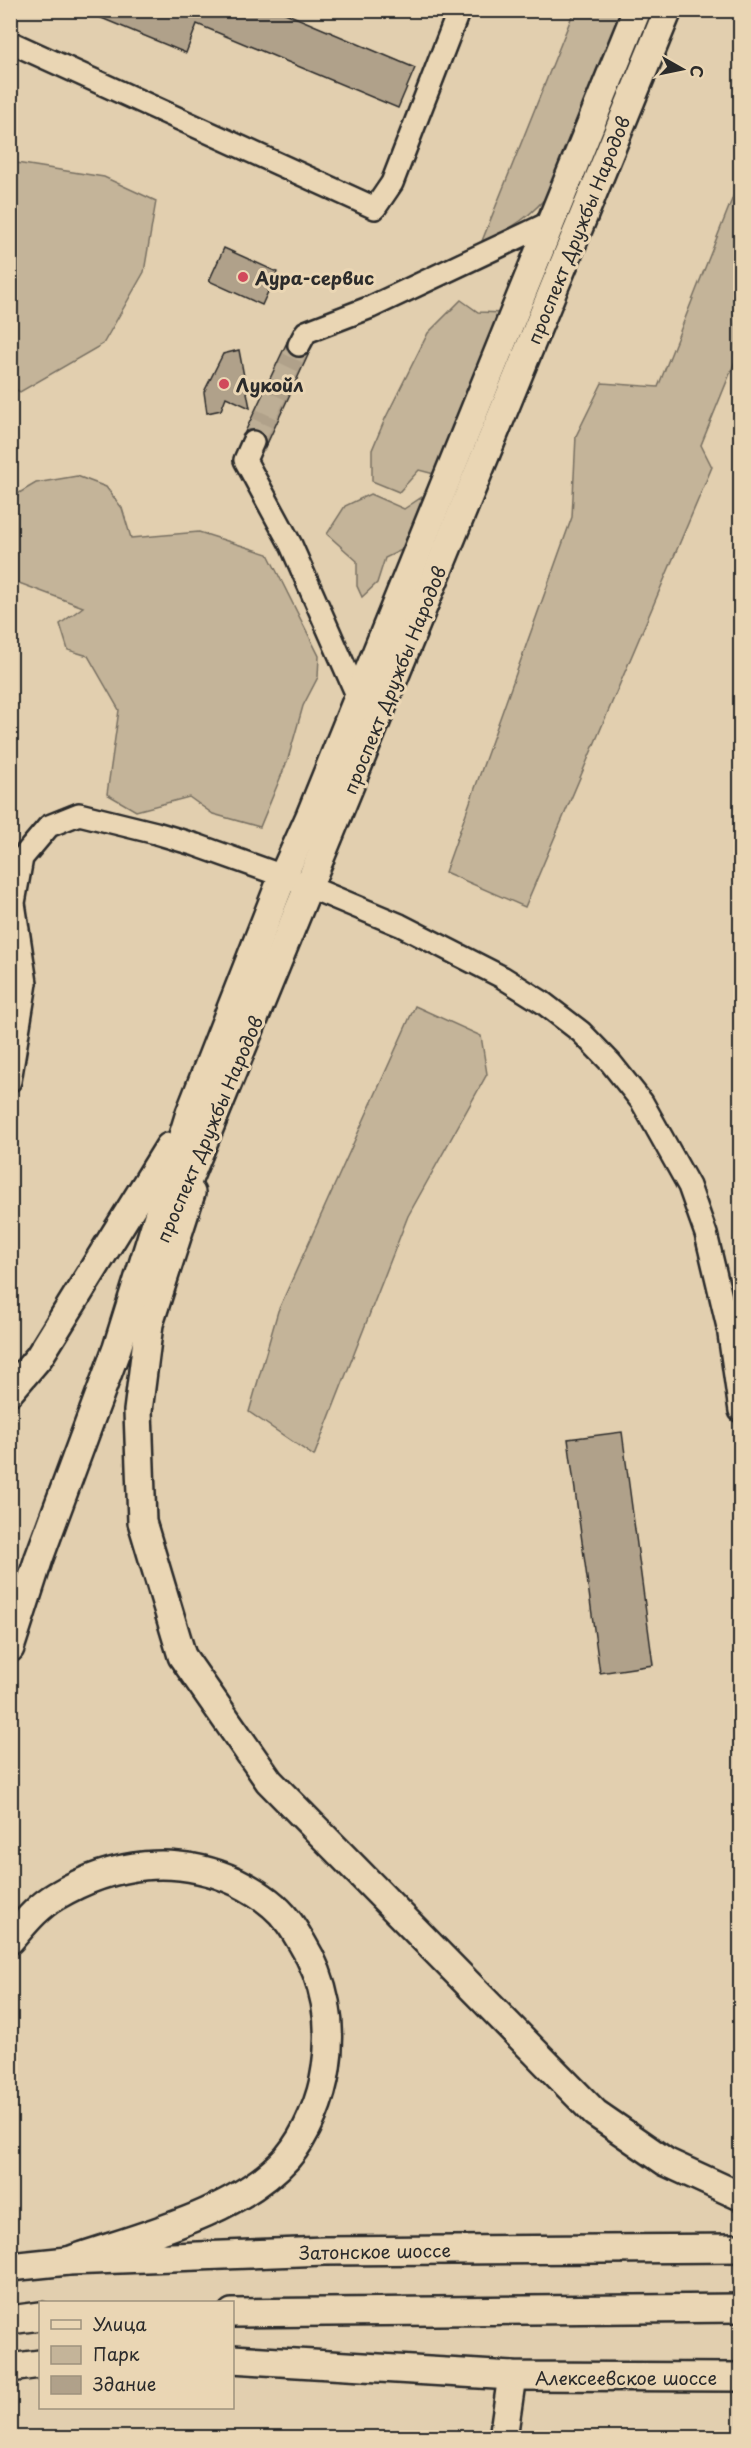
<svg xmlns="http://www.w3.org/2000/svg" width="751" height="2448" viewBox="0 0 751 2448" font-family="'Playpen Sans',sans-serif">
  <style>
    .green { fill: #c4b499; stroke: #787062; stroke-width: 1.5 }
    .building { fill: #b0a18a; stroke: #2b2b2b; stroke-width: 1.5 }
    .lines { fill: none; stroke-linecap: round; stroke-linejoin: round }
    .minor-tunnel { stroke: #bdae95; stroke-width: 21; stroke-dasharray: 21 10; stroke-linecap: butt }
    .minor-casing { stroke: #2b2b2b; stroke-width: 26 }
    .major-casing { stroke: #2b2b2b; stroke-width: 32 }
    .minor { stroke: #ead6b4; stroke-width: 21 }
    .major { stroke: #ead6b4; stroke-width: 27 }
    .poi-dot { fill: #d1495b; stroke: #ead6b4; stroke-width: 2 }
    .labels { text-anchor: middle; dominant-baseline: central; stroke-width: 6; stroke-linejoin: round; paint-order: stroke }
    .street-label { font-size: 18px; fill: #2b2b2b; stroke: #ead6b4 }
    .poi-label { font-size: 18px; font-weight: bold; fill: #2b2b2b; stroke: #ead6b4; text-anchor: start }
  </style>
  <rect width="100%" height="100%" fill="#e2cfaf"/>
  <filter id="ink" filterUnits="userSpaceOnUse"><feTurbulence type="fractalNoise" baseFrequency=".0167" numOctaves="2"/><feDisplacementMap in="SourceGraphic" scale="12" xChannelSelector="R" yChannelSelector="G"/><feConvolveMatrix kernelMatrix="1 2 1 2 8 2 1 2 1" color-interpolation-filters="sRGB"/></filter>
  <g filter="url(#ink)">
    <g class="green">
      <path d="M574,11H624L552,190C533,215 511,230 482,241Z"/>
      <path d="M10,162L104,177L156,201L144,272L103,344L20,392L10,386Z"/>
      <path d="M740,179V349L701,445L712,467L525,907L445,872L572,517L576,436L602,383L658,387Z"/>
      <path d="M461,300L478,312L504,313L442,476L419,470L399,492L372,481V450L385,419L428,333Z"/>
      <path d="M77,476L106,487L122,508L131,538L199,532L268,554L319,656L318,677L303,706L288,759L260,827L213,814L189,797L136,811L107,794L119,710L88,656L68,650L60,624L83,607L11,580V506L19,493L36,483Z"/>
      <path d="M370,494L404,509L425,495L432,500L412,545L385,558L377,583L362,597L357,586V561L327,534L345,506Z"/>
      <path d="M415,1006L481,1036L487,1074L408,1216L314,1456L249,1412L278,1311Z"/>
    </g>
    <g class="building">
      <path d="M82,10H278L415,68L398,108L197,24L186,53Z"/>
      <path d="M224,248L277,272L262,305L209,281Z"/>
      <path d="M288,340V351L292,356L300,358L309,353L265,448L264,435L259,431L252,429L245,432Z"/>
      <path d="M239,350L250,408L226,397L221,410L207,413L204,392L223,354Z"/>
      <path d="M622,1432L653,1665L600,1673L568,1439Z"/>
    </g>
    <g class="lines">
      <path class="minor-tunnel" d="M253,442L299,345"/>
      <g class="minor-casing">
        <g id="minor">
          <path d="M10,42L375,208L392,183L459,10"/>
          <path d="M299,345L306,332L371,307L553,221"/>
          <path d="M253,442L245,460L291,545L357,695"/>
          <path d="M10,1081L26,983L14,903L22,858L49,826L79,814L156,833L196,845L283,876L400,925L502,977L542,1002L581,1032L611,1063L642,1102L689,1186L706,1234L728,1327L740,1411"/>
        </g>
      </g>
      <g class="major-casing">
        <g id="major">
          <path d="M191,1193L149,1324L138,1411L142,1522L182,1656L269,1781L595,2113L666,2162L740,2196"/>
          <path d="M176,1209L668,10"/>
          <path d="M10,1391L39,1357L169,1147"/>
          <path d="M10,1648L39,1558L117,1348L190,1113L283,876L310,816L637,10"/>
          <path d="M10,1940C24,1924 37,1907 56,1896C113,1862 176,1854 237,1882C255,1891 275,1904 287,1920C293,1927 297,1935 302,1943C325,1980 333,2024 326,2068C322,2098 307,2135 287,2158C237,2214 137,2237 68,2261"/>
          <path d="M10,2267L68,2261L325,2251L740,2248"/>
          <path d="M232,2313L740,2308"/>
          <path d="M10,2320L40,2316"/>
          <path d="M232,2359L512,2376L740,2377"/>
          <path d="M10,2368L40,2364"/>
          <path d="M503,2438L512,2376"/>
        </g>
      </g>
      <use href="#minor" class="minor"/>
      <use href="#major" class="major"/>
    </g>
  </g>
  <g class="poi-dot">
    <circle cx="243" cy="277" r="6"/>
    <circle cx="224" cy="384" r="6"/>
  </g>
  <g class="labels">
    <g class="street-label">
      <text transform="translate(578 230) rotate(-68)">проспект Дружбы Народов</text>
      <text transform="translate(394 680) rotate(-68)">проспект Дружбы Народов</text>
      <text transform="translate(209 1129) rotate(-67)">проспект Дружбы Народов</text>
      <text transform="translate(375 2251) rotate(-1)">Затонское шоссе</text>
      <text x="626" y="2377">Алексеевское шоссе</text>
    </g>
    <g class="poi-label">
      <text x="255" y="277">Аура-сервис</text>
      <text x="236" y="384">Лукойл</text>
    </g>
  </g>
  <rect width="751" height="2448" fill="none" stroke="#ead6b4" stroke-width="36"/>
  <rect x="18" y="18" width="715" height="2412" fill="none" stroke="#2b2b2b" stroke-width="2" filter="url(#ink)"/>
  <rect x="39" y="2301" width="195" height="108" fill="#ead6b4" stroke="#9e927d" stroke-width="1.5"/>
  <rect x="51" y="2320" width="30" height="9" fill="#ead6b4" stroke="#9e927d" stroke-width="1.5"/>
  <text x="93" y="2331" font-size="18" fill="#2b2b2b">Улица</text>
  <rect x="51" y="2346" width="30" height="18" fill="#c4b499" stroke="#9e927d" stroke-width="1.5"/>
  <text x="93" y="2361" font-size="18" fill="#2b2b2b">Парк</text>
  <rect x="51" y="2376" width="30" height="18" fill="#b0a18a" stroke="#9e927d" stroke-width="1.5"/>
  <text x="93" y="2391" font-size="18" fill="#2b2b2b">Здание</text>
  <g transform="translate(682 69) rotate(99)" stroke="#ead6b4" stroke-width="4.5" paint-order="stroke">
  <path d="M0-4.5L10 22L0 15L-10 22Z" fill="#2b2b2b"/>
  <text y="-9" font-size="16" font-weight="bold" text-anchor="middle" fill="#2b2b2b">С</text>
  </g>
</svg>
